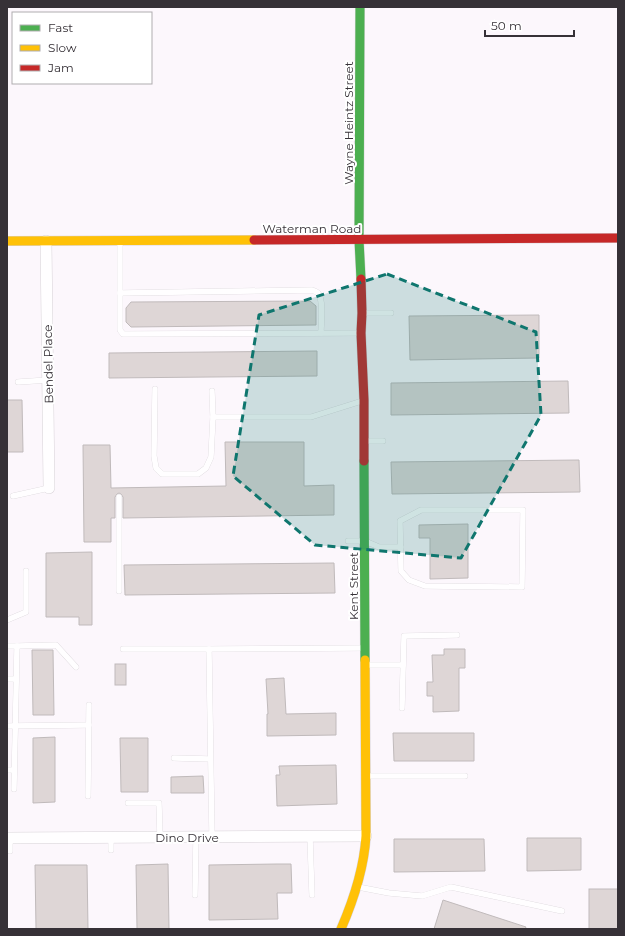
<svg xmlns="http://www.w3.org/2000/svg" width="625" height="936" viewBox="0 0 625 936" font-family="Montserrat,sans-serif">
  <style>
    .building { fill: #ded6d6; stroke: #c0babb }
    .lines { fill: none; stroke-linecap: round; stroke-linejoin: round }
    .lane-casing { stroke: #d7d2d7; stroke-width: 6 }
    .street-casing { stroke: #d7d2d7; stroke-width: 12 }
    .fast-casing { stroke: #d7d2d7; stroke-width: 10 }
    .slow-casing { stroke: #d7d2d7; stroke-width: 10 }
    .jam-casing { stroke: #d7d2d7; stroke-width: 10 }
    .lane { stroke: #fffeff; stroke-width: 5.5 }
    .street { stroke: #fffeff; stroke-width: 11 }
    .fast { stroke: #4caf50; stroke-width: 9 }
    .slow { stroke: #ffc107; stroke-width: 9 }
    .jam { stroke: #c62828; stroke-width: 9 }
    .marked { fill: #0f766e; fill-opacity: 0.2; stroke: #0f766e; stroke-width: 3; stroke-dasharray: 8 5; stroke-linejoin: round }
    .labels { text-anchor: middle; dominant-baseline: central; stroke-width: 4; stroke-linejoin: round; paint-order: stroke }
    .street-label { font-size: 12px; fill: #363137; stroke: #fff }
  </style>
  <rect width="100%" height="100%" fill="#fcf7fc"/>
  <g class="building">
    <path d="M310,301L316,306V325L131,327L126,322V308L131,302Z"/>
    <path d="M539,315V358L410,360L409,316Z"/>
    <path d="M317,351V376L109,378V353Z"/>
    <path d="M568,381L569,413L391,415V383Z"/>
    <path d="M7,400H22L23,452H7Z"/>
    <path d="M225,442H304V486L334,485V515L123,518V497L121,494L119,493L117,494L115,497V518H111V542H84L83,445H110L111,488L226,486Z"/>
    <path d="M579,460L580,492L392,494L391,462Z"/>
    <path d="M468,524V578L430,579V538H419V525Z"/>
    <path d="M92,552V625H79V617H46V553Z"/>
    <path d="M334,563L335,593L125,595L124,565Z"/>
    <path d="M444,649H465V668H459V711L433,712V696H427V682H433L432,655H444Z"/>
    <path d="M32,650H53L54,715H33Z"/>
    <rect x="115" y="664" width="11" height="21"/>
    <path d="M284,678L286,714L336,713V735L267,736V714H268L266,679Z"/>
    <path d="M393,733H474V761H394Z"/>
    <path d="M55,737V802L33,803V738Z"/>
    <path d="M120,738H148V792H121Z"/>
    <path d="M336,765L337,804L277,806L276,775H280L279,766Z"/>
    <path d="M203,776L204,793H171V777Z"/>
    <path d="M527,838H581V870L527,871Z"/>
    <path d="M394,839H484L485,871L394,872Z"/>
    <path d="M168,864L169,929H137L136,865Z"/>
    <path d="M277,864H291L292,893H277L278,919L209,920V865Z"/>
    <path d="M35,865H87L88,929H36Z"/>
    <rect x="589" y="889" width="29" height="40"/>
    <path d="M443,900L526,927L525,929H434Z"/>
  </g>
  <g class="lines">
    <g class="lane-casing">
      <g id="lane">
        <path d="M120,241V330L123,334L361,333"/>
        <path d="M120,293L312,290C314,291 316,291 318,293C324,300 321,324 321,333"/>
        <path d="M364,313H391"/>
        <path d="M18,382L48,380"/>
        <path d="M155,389L154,456L156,468L162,474H198L206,468L211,457L213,417H311L362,401"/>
        <path d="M212,391L213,417"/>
        <path d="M365,441H383"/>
        <path d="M13,496L49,488"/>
        <path d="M119,497V591"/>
        <path d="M421,510H523L522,587L425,586L409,580L401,571L400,521Z"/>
        <path d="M348,541H365L379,547H401"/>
        <path d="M7,620L26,612V571"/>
        <path d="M7,646H17L14,789"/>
        <path d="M17,646L56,645L76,667"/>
        <path d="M123,649H209L363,648"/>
        <path d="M209,649L212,836"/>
        <path d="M367,665H403"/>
        <path d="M7,679H16"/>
        <path d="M402,708L404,636L457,635"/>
        <path d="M7,726L89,725"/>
        <path d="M174,758L210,759"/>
        <path d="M7,770H14"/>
        <path d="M366,776H465"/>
        <path d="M88,796L89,705"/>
        <path d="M128,803H159L160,837"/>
        <path d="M111,837V850"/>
        <path d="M310,837L312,895"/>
        <path d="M10,838V851"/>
        <path d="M358,887L389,893L422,896L451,887L562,911"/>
        <path d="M195,895L196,837"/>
      </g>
    </g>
    <g class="street-casing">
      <g id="street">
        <path d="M46,241L49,488"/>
        <path d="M7,838L366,836"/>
      </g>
    </g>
    <g class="fast-casing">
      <g id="fast">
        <path d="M360,7L359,240L361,279"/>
        <path d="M364,461L365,660"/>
      </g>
    </g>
    <g class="slow-casing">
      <g id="slow">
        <path d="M7,241L254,240"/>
        <path d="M341,929C354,899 364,869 366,836L365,660"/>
      </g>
    </g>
    <g class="jam-casing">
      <g id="jam">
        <path d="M254,240L618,238"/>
        <path d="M361,279L362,313L361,333L364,400V461"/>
      </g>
    </g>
    <use href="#lane" class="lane"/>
    <use href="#street" class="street"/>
    <use href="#fast" class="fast"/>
    <use href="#slow" class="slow"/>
    <use href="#jam" class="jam"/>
  </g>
  <path class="marked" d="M387,274L536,332L541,415L461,558L315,545L233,476L259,315Z"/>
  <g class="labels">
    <g class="street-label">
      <text transform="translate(348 123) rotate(-90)">Wayne Heintz Street</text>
      <text x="312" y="228">Waterman Road</text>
      <text transform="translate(48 364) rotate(-91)">Bendel Place</text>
      <text transform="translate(353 586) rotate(-90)">Kent Street</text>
      <text x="187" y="837">Dino Drive</text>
    </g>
  </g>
  <rect width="625" height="936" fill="none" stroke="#363137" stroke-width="16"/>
  <rect x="12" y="12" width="140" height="72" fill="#ffffff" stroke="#afadaf"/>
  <rect x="20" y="25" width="20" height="6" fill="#4caf50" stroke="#afadaf"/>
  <text x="48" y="32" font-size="12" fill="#363137">Fast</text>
  <rect x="20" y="45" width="20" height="6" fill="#ffc107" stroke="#afadaf"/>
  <text x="48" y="52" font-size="12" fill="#363137">Slow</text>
  <rect x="20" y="65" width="20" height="6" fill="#c62828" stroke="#afadaf"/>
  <text x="48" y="72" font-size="12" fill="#363137">Jam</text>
  <path d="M485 30v6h89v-6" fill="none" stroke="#363137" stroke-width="2"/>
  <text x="491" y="30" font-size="12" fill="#363137" stroke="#ffffff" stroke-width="3" paint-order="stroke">50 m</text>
</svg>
